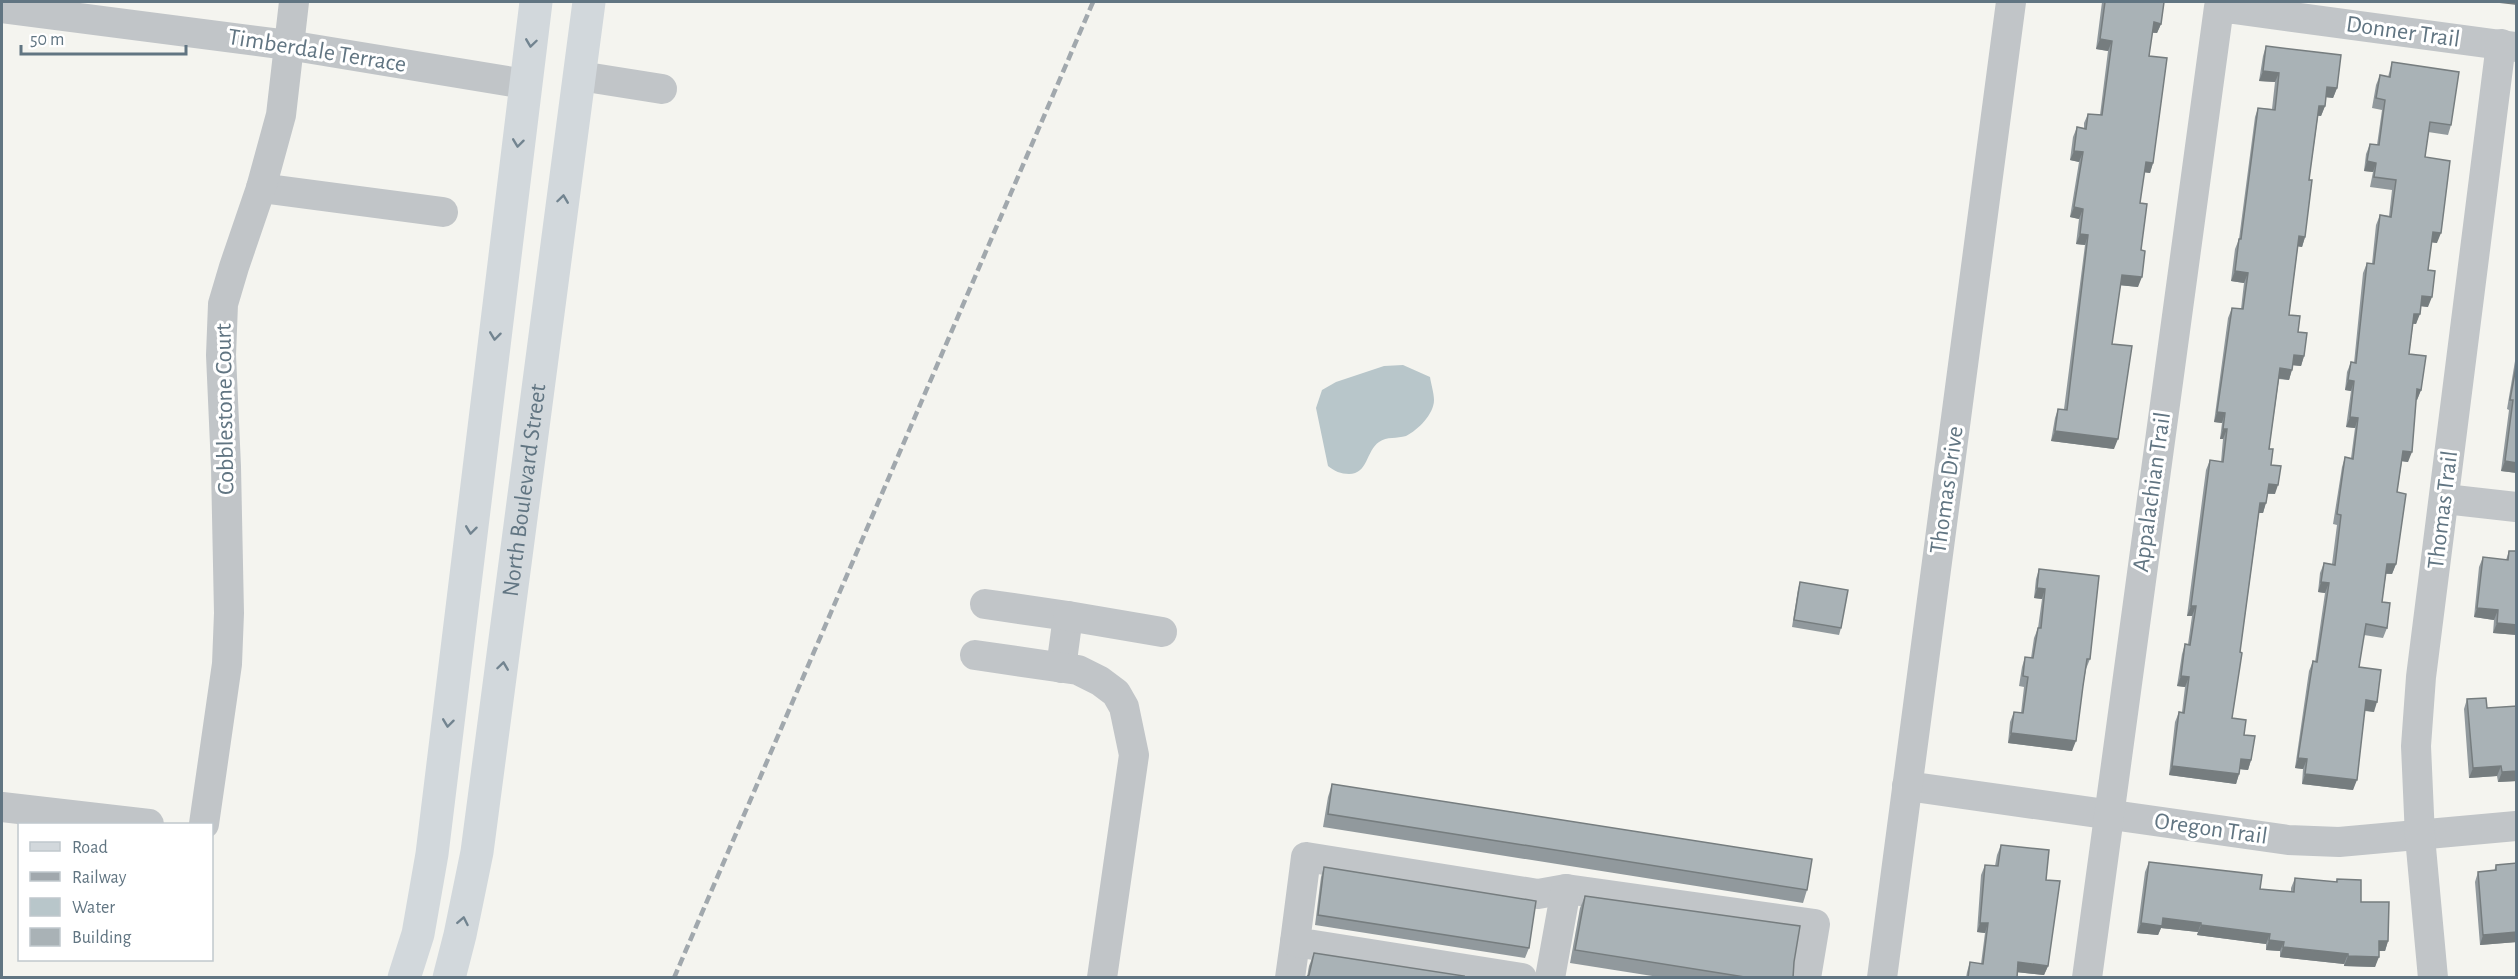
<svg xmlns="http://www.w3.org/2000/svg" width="2518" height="979" viewBox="0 0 2518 979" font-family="'Alegreya Sans',sans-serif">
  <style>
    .water { fill: #b8c6ca }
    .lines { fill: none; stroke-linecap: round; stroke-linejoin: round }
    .minor { stroke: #c1c5c8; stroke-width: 30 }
    .major { stroke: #d2d8dc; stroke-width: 33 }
    .rail { stroke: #a1a8ad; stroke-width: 4.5; stroke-dasharray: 9 4.5; stroke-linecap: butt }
    .wall { fill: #91999d }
    .shaded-wall { fill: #767d7f }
    .building { fill: #a9b2b6; stroke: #767d7f; stroke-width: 1.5 }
    .oneway { stroke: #728490 }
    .labels { text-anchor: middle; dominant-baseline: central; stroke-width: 6; stroke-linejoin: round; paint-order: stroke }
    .street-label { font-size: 24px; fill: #617582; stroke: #fff }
  </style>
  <rect width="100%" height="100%" fill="#f4f4ef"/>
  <path class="water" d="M1403,365L1430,377C1431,384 1434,393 1434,400C1434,414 1418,430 1406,436C1397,439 1387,436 1379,442C1366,451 1368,474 1349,474C1341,474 1334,471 1328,466L1316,408L1322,390L1336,382L1384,366Z"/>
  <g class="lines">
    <g class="minor">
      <path d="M2,8L288,45L525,84"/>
      <path d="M580,76L662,89"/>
      <path d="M261,188L443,212"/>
      <path d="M2445,499L2516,507"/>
      <path d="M985,604L1068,616L1061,668"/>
      <path d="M1068,616L1162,632"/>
      <path d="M975,655L1078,670L1100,681L1116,693L1124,707L1134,755L1102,978"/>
      <path d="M1907,786L2288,840L2339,842L2516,826"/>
      <path d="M2,807L149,824"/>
      <path d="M204,824L227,664L229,613L226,467L221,355L223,304L234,267L261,188L281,115L294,2"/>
      <path d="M1290,978L1295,942"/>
      <path d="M1522,978L1295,942L1306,857L1538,894L1566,889L1815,924L1806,978"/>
      <path d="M1550,978L1566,889"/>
      <path d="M1882,978L2011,2"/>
      <path d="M2087,978L2219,7L2516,47"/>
      <path d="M2433,978L2420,837L2416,746L2421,677L2501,44"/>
    </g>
    <g class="major">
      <path d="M404,978L418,934L432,854L536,2"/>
      <path id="s1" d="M449,978L460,935L477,852L589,2"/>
    </g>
    <path class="rail" d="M674,978L1093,2"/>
  </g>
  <g class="wall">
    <path d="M2102,2H2164L2161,24L2157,33H2152L2149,56L2153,163L2150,173L2144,172L2140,203L2141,250L2138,287L2120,285L2112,344L2114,449L2051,441L2055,418L2058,409H2064L2085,245L2076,244L2079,219L2070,217L2079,162L2070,160L2073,137L2077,127L2084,128V123L2088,114L2100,115L2108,51L2096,49Z"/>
    <path d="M2266,46L2337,88L2333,98L2326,97L2325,106L2321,116H2318L2309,180L2305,237L2302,247L2298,246L2289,315L2298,332L2304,356L2301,366L2293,365L2289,380L2279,379L2269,449L2275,494H2268L2263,513H2259L2240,652L2232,718L2244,735L2251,760L2248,770L2240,769L2239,774L2236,784L2169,775L2175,722L2179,712H2182L2185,687L2177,686L2182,654L2185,644H2188L2192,616H2187L2206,470L2210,460L2221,462L2223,439H2220L2222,423L2214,422L2228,318L2232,308L2241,309L2244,283L2231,281L2235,249L2239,239L2255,117L2258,108L2272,109L2275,82L2259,81L2263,56Z"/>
    <path d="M2392,62L2451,125L2448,135L2428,132L2425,157L2437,243L2431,242L2428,270V307L2421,306L2416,324H2413L2409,354L2421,390L2417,400H2416L2408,462L2402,461L2397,492L2396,564L2392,574H2386L2382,602L2387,628L2383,638L2364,635L2359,667L2374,712L2365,711L2353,790L2302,784L2303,769L2295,768L2309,671L2313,661L2315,662L2325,593L2318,592L2320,573L2324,563L2332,564L2337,525L2333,524L2342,467L2345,457L2351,458L2355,428L2346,427L2351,391L2345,390L2347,372L2351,362L2354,363L2363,273L2367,263L2372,264L2376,225L2380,215L2389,216L2392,190L2370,187L2373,172L2364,171L2366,154L2370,144L2377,145L2382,110L2372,108L2376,85L2380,75L2388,77Z"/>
    <path d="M2517,349V473L2501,471L2509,410L2507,409Z"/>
    <path d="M2509,551L2517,635L2493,633L2494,620L2474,617L2479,567L2483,557L2506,560Z"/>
    <path d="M2039,569L2090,659L2086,669L2072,751L2008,743L2010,722L2014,712L2021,713L2024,687L2019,686L2022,667L2025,657L2031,658L2034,638L2038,628L2042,599L2034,598L2036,579Z"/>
    <path d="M1800,582L1841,628L1839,635L1792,627L1798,589Z"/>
    <path d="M2467,699L2487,708L2517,781L2498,782L2497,776L2469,778L2464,709Z"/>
    <path d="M1332,784L1807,890L1803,903L1323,827L1328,797Z"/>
    <path d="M2001,845L2046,880L2048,966L2044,975L2017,972V978H1966L1967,972L1970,962L1981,964L1985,933L1977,932L1981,875L1985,865L1995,866L1997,855Z"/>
    <path d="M2149,862L2260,889L2291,892V888L2295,878L2336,882L2337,879L2361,902L2388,941L2385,951H2379L2375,967L2344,966V964L2280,957V951L2266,950V944L2197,935L2198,932L2161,928L2158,935L2137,933L2145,872Z"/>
    <path d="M2517,863V942L2480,945L2475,882L2478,872L2494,871L2496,865Z"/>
    <path d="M1324,867L1529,948L1525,958L1315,925L1321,877Z"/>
    <path d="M1585,896L1794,962L1793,978H1665L1570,963L1580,908Z"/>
    <path d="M1314,953L1463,978L1307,977L1309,966Z"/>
  </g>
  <g class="shaded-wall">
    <path d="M2491,2H2517V5Z"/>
    <path d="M2154,22L2161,24L2157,33L2150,32Z"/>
    <path d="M2100,39L2112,41L2108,51L2096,49Z"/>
    <path d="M2263,71L2279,73L2275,82L2259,81Z"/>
    <path d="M2327,87L2337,88L2333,98L2324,97Z"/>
    <path d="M2319,106H2325L2321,116L2315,115Z"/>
    <path d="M2074,151L2083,152L2079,162L2070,160Z"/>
    <path d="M2367,161L2376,163L2373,172L2364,171Z"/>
    <path d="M2146,162L2153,163L2150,173L2142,172Z"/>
    <path d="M2074,207L2083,209L2079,219L2070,217Z"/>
    <path d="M2433,232L2441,233L2437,243L2429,242Z"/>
    <path d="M2080,234L2088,235L2085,245L2076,244Z"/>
    <path d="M2299,236L2305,237L2302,247L2295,246Z"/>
    <path d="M2235,271L2248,273L2244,283L2231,281Z"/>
    <path d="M2122,275L2142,277L2138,287L2118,285Z"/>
    <path d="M2422,296L2432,297L2428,307L2419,306Z"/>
    <path d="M2414,314H2420L2416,324L2411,323Z"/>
    <path d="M2294,355L2304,356L2301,366L2290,365Z"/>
    <path d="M2280,368L2292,370L2289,380L2276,378Z"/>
    <path d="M2348,380L2354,381L2351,391L2345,390Z"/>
    <path d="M2417,389L2421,390L2417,400L2414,399Z"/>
    <path d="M2217,412L2225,413L2222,423L2214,422Z"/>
    <path d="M2350,417L2358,418L2355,428L2346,427Z"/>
    <path d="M2223,429H2227L2223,439H2220Z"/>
    <path d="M2055,431L2118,439L2114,449L2051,441Z"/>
    <path d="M2403,451L2412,452L2408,462L2400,461Z"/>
    <path d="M2505,461L2517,463V473L2501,471Z"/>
    <path d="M2269,484L2278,485L2275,494L2265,493Z"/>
    <path d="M2260,503H2266L2263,513H2257Z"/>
    <path d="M2387,564H2396L2392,574L2383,573Z"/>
    <path d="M2321,582L2329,583L2325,593L2318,592Z"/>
    <path d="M2037,588L2045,589L2042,599L2034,598Z"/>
    <path d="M2191,606H2196L2192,616H2187Z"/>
    <path d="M2477,608L2498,610L2494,620L2474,617Z"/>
    <path d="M2497,623L2517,625V635L2493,633Z"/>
    <path d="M2181,676L2189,677L2185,687L2177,686Z"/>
    <path d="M2366,700L2377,702L2374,712L2362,710Z"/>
    <path d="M2011,733L2076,741L2072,751L2008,743Z"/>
    <path d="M2298,758L2307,759L2303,769L2295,768Z"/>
    <path d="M2241,759L2251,760L2248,770L2238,769Z"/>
    <path d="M2172,766L2239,774L2236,784L2169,775Z"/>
    <path d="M2501,766L2497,776L2469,778L2473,768Z"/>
    <path d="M2517,771V781L2498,782L2502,772Z"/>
    <path d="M2305,774L2357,780L2353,790L2302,784Z"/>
    <path d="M2163,918L2201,923L2198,932L2161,928L2158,935L2137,933L2141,923Z"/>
    <path d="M1980,923H1988L1985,933L1977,932Z"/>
    <path d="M2201,925L2270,934L2266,944L2197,935Z"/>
    <path d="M2517,932V942L2480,945L2483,935Z"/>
    <path d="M2269,940L2284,942L2280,951L2266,950Z"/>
    <path d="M2379,941H2388L2385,951H2376Z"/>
    <path d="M2283,947L2348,954L2344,964L2280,957Z"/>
    <path d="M2348,956L2379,957L2375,967L2344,966Z"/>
    <path d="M2018,962L2048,966L2044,975L2015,972Z"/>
  </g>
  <g class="building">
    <path d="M2105,2H2164L2161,24L2154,22L2149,56L2167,58L2153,163L2146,162L2140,203L2147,204L2141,250L2145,251L2142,277L2122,275L2112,344L2132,346L2118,439L2055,431L2058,409L2067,410L2088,235L2080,234L2083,209L2074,207L2083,152L2074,151L2077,127L2086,129L2088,114L2102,115L2112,41L2100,39Z"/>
    <path d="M2266,46L2341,55L2337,88L2327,87L2325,106H2319L2309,180H2312L2305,237L2299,236L2289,315L2300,316L2298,332L2307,333L2304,356L2294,355L2292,370L2280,368L2269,449H2273L2271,465L2281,466L2278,485L2269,484L2266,503H2260L2240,652L2242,653L2232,718L2246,720L2244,735L2255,736L2251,760L2241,759L2239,774L2172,766L2179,712L2184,713L2189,677L2181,676L2185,644L2190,645L2196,606H2191L2210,460L2223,462L2227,429H2223L2225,413L2217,412L2232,308L2243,309L2248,273L2235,271L2239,239H2241L2258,108L2275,110L2279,73L2263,71Z"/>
    <path d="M2392,62L2459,72L2451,125L2430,122L2425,157L2450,161L2441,233L2433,232L2428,270L2435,271L2432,297L2422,296L2420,314H2414L2409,354L2426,356L2421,390L2417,389L2412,452L2403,451L2397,492L2406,494L2396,564H2387L2382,602L2390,603L2387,628L2366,624L2359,667L2381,670L2377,702L2366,700L2357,780L2305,774L2307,759L2298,758L2313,661L2317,662L2329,583L2321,582L2324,563L2335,565L2341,515L2337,514L2345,457L2353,459L2358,418L2350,417L2354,381L2348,380L2351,362L2356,363L2367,263L2374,264L2380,215L2391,217L2396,180L2374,177L2376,163L2367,161L2370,144L2379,145L2385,100L2376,98L2380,75L2390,77Z"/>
    <path d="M2517,361V463L2505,461L2513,400H2510Z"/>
    <path d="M2509,551H2517V625L2497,623L2498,610L2477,608L2483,557L2508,560Z"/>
    <path d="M2039,569L2099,576L2090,659H2087L2083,686L2076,741L2011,733L2014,712L2023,713L2028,677L2023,676L2025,657L2033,658L2038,628H2041L2045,589L2037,588Z"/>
    <path d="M1800,582L1848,590L1841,628L1794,620Z"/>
    <path d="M2486,698L2487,708L2517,706V771L2502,772L2501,766L2473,768L2467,699Z"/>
    <path d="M1332,784L1812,859L1807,890L1328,814Z"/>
    <path d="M2001,845L2049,850L2046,880L2060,881L2048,966L2018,962L2017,978H1968L1970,962L1983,964L1988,923H1980L1985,865L1998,866Z"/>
    <path d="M2149,862L2262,875L2260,889L2294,892L2295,878L2337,882V879L2361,880V902H2389L2388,941H2379V957L2348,956V954L2283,947L2284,942L2269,940L2270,934L2201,925V923L2163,918L2162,926L2141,923Z"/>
    <path d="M2517,863V932L2483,935L2478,872L2496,870V865Z"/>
    <path d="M1324,867L1536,901L1529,948L1318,915Z"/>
    <path d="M1585,896L1800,926L1794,962L1793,978H1751L1575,950Z"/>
    <path d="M1314,953L1464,976L1463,978H1305L1309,975Z"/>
  </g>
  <defs><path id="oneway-chevron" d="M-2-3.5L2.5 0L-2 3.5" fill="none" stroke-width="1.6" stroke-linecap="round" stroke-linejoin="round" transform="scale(1.5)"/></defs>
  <g class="oneway">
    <use href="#oneway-chevron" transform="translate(531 43) rotate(98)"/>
    <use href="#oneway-chevron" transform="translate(518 143) rotate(97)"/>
    <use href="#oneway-chevron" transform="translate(563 199) rotate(-82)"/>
    <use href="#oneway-chevron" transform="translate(495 336) rotate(97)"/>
    <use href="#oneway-chevron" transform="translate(471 530) rotate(97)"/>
    <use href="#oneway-chevron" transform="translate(503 666) rotate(-82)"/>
    <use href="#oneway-chevron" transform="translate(448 723) rotate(97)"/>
    <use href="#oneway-chevron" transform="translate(463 921) rotate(-79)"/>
  </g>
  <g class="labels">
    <g class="street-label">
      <text transform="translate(2403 32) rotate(8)">Donner Trail</text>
      <text transform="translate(317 51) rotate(9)">Timberdale Terrace</text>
      <text transform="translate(225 409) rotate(-91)">Cobblestone Court</text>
      <text transform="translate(1947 490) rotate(-82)">Thomas Drive</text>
      <text stroke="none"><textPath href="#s1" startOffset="494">North Boulevard Street</textPath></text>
      <text transform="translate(2152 492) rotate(-82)">Appalachian Trail</text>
      <text transform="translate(2443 510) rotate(-83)">Thomas Trail</text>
      <text transform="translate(2211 829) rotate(8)">Oregon Trail</text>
    </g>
  </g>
  <rect width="2518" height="979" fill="none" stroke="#617582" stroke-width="6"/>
  <rect x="18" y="823" width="195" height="138" fill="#ffffff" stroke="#c0c8cd" stroke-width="1.5"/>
  <rect x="30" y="842" width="30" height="9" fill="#d2d8dc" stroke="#c0c8cd" stroke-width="1.5"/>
  <text x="72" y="853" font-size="18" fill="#617582">Road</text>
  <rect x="30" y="872" width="30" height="9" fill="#a1a8ad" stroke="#c0c8cd" stroke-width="1.5"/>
  <text x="72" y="883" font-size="18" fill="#617582">Railway</text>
  <rect x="30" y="898" width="30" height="18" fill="#b8c6ca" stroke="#c0c8cd" stroke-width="1.5"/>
  <text x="72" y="913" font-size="18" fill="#617582">Water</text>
  <rect x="30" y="928" width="30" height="18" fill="#a9b2b6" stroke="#c0c8cd" stroke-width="1.5"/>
  <text x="72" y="943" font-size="18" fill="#617582">Building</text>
  <path d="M21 45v9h165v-9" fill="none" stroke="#617582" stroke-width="3"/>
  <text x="30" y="45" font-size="18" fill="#617582" stroke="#ffffff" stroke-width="4.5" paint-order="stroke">50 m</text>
</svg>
